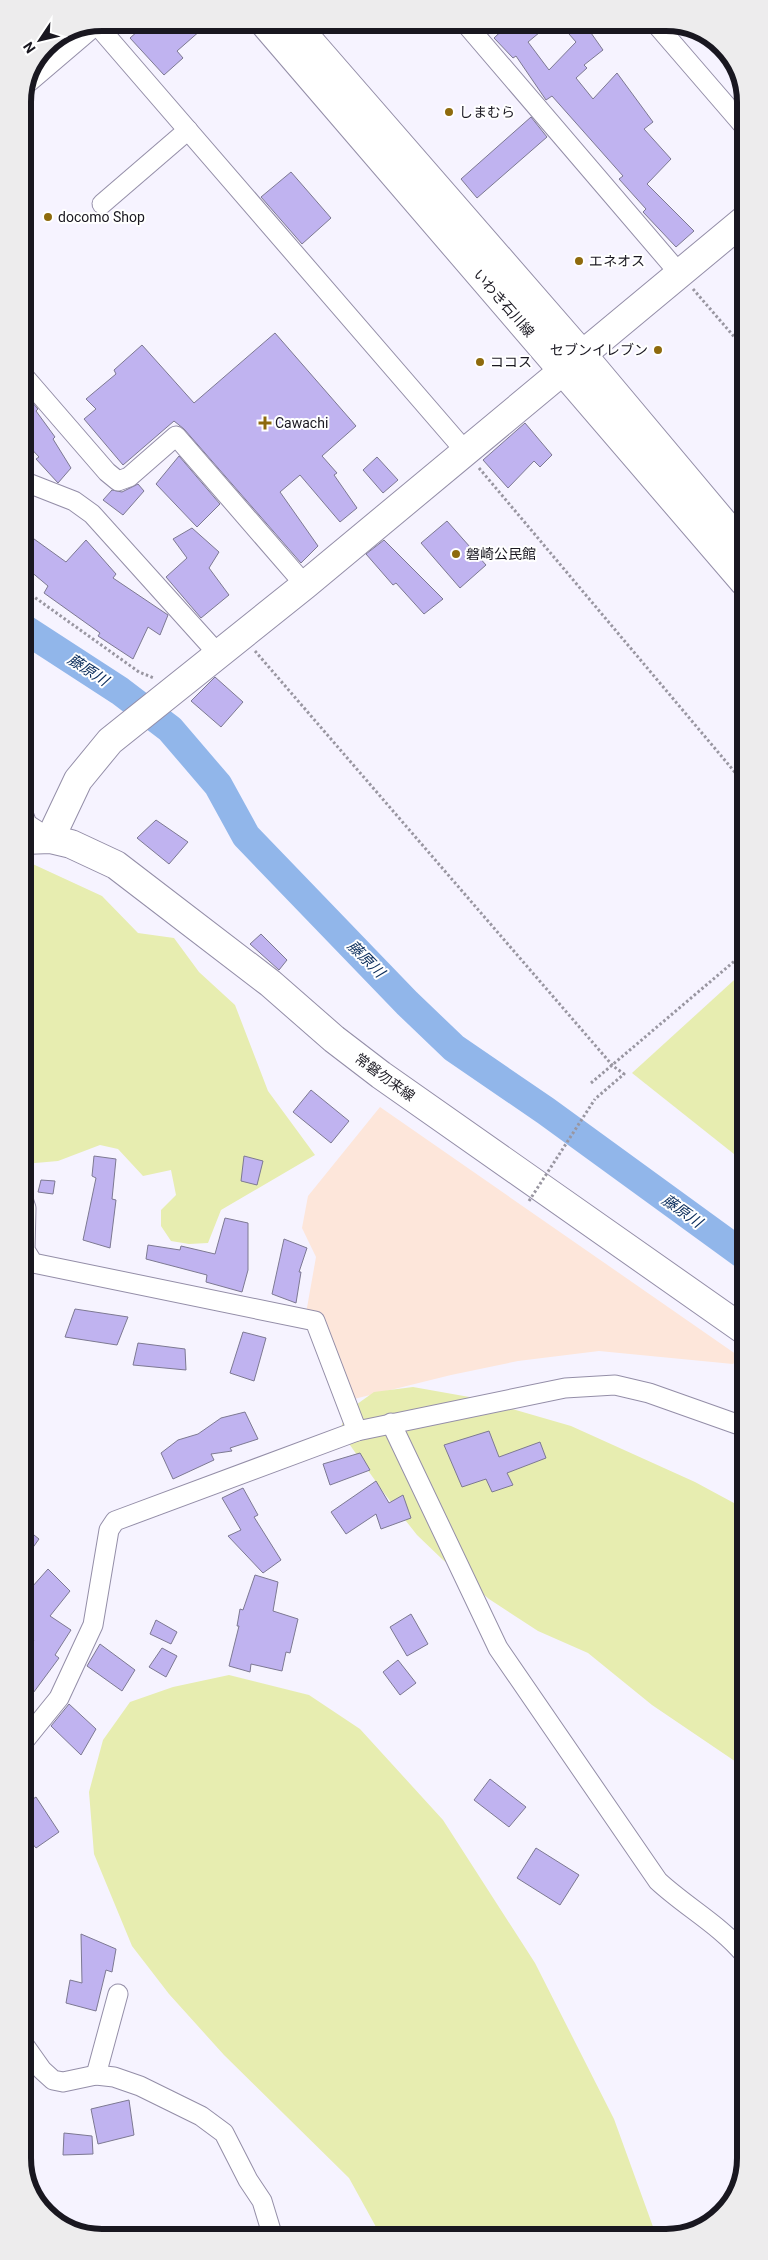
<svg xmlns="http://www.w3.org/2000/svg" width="768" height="2260" viewBox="0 0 768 2260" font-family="Roboto,'Noto Sans JP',sans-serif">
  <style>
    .education { fill: #fde6da }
    .green { fill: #e7edb0 }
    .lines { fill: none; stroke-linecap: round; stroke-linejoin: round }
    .river { stroke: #91b6ea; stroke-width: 29 }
    .building { fill: #c0b3f0; stroke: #7d7992 }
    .street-casing { stroke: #948ea8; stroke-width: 21 }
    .secondary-casing { stroke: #948ea8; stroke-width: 30 }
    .primary-casing { stroke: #948ea8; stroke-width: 30 }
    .path { stroke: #9996a1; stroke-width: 3; stroke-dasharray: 2.5 2.5; stroke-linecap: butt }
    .street { stroke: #fff; stroke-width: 19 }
    .secondary { stroke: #fff; stroke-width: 28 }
    .primary { stroke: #fff; stroke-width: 28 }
    .path-bridge { stroke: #9996a1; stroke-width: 3; stroke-dasharray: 2.5 2.5; stroke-linecap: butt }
    .poi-dot { fill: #8e6a0d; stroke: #fff; stroke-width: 2 }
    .labels { text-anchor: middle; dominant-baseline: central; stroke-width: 4; stroke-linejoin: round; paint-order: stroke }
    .poi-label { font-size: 14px; fill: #191720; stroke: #fff; text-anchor: start }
    .street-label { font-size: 14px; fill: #191720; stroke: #fff }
    .water-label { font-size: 15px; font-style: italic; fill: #092c5b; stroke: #fff }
    .rim { fill: none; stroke: #191720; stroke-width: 6 }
  </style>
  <rect width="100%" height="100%" fill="#f6f3ff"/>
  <path class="education" d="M380,1107L740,1357L733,1364L599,1351L518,1361L451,1375L354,1399L327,1324L305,1319L316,1257L302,1228L308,1196Z"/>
  <g class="green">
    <path d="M24,860L102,896L138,933L174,938L199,972L235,1005L268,1091L315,1155L221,1210L208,1243L189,1244L171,1241L161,1226V1210L176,1195L171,1170L143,1176L118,1149L100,1145L58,1161L24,1164Z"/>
    <path d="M744,971V1162L632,1073Z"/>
    <path d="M413,1387L475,1398L571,1426L695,1482L745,1509V1768L652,1705L588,1653L538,1631L489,1599L442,1559L417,1535L384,1493L340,1431L346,1412L374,1392Z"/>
    <path d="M229,1675L309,1695L360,1729L443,1820L535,1963L614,2119L656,2235L381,2236L349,2178L224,2055L169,1994L132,1946L94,1854L89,1792L103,1740L130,1702L173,1687Z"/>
  </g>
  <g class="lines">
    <path class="river" d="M23,628L120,691L170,729L218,785L246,836L407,1003L454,1048L546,1111L744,1255"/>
  </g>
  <g class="building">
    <path d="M147,23H209L177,51L183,58L164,75L130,38Z"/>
    <path d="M510,23H551L528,42L549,70L576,42L569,34L581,23H584L603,50L584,65L587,68L576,78L593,99L617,73L653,122L644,129L671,159L647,184L694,231L676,247L643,212L646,209L619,179L623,176L552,96L546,100L516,56L513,58L494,38Z"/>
    <path d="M531,117L547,137L477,198L461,179Z"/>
    <path d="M291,172L331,218L302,244L261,197Z"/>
    <path d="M275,333L356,426L322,456L337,473L334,475L357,508L340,522L300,475L280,492L318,546L301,563L184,429L174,421L123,465L84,419L96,409L86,399L116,374L114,370L142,345L194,403Z"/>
    <path d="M23,392L38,409L36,411L55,437L53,439L71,468L58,483L36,459L39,457L23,440Z"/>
    <path d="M525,423L552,455L540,467L534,461L508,488L483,460Z"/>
    <path d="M179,456L220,504L197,527L156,484Z"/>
    <path d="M377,457L398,480L383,493L363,470Z"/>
    <path d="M138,484L144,491L123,515L103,500L112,490L122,492Z"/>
    <path d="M447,521L486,565L460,588L421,543Z"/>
    <path d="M192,528L219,552L209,568L229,595L201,618L166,577L187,558L173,539Z"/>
    <path d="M23,531L66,562L86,540L116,574L113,578L168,615L160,635L148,627L133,659L98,636L100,633L44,593L48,586L23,565Z"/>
    <path d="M384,540L443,599L424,614L396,583L393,585L366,554Z"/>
    <path d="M215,677L243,702L221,727L191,701Z"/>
    <path d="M156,820L188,842L169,864L137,838Z"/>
    <path d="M261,934L287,960L279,970L250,944Z"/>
    <path d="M311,1090L349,1121L331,1143L293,1112Z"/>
    <path d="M94,1156L116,1159L112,1199L116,1200L110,1248L83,1240L96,1178L92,1176Z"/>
    <path d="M244,1156L263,1161L257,1185L241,1181Z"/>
    <path d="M41,1180L55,1181L53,1194L38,1192Z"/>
    <path d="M225,1218L248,1223V1270L242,1292L206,1282L207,1275L146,1259L148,1245L180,1250L181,1246L215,1254Z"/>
    <path d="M284,1239L307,1248L299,1272H301L296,1303L272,1294Z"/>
    <path d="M75,1309L128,1317L117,1345L65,1337Z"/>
    <path d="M243,1332L266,1338L254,1381L230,1373Z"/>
    <path d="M138,1343L185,1349L186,1370L133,1365Z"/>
    <path d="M245,1412L258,1439L230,1448L232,1451L211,1454L214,1460L173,1479L161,1453L178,1440L198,1434L221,1418Z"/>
    <path d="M489,1431L499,1457L540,1442L546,1458L507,1473L513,1485L492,1492L486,1479L462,1487L444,1445Z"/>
    <path d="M360,1453L370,1470L330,1485L323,1464Z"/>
    <path d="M376,1481L389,1503L403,1495L411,1518L381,1529L376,1514L346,1534L331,1512Z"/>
    <path d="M243,1488L258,1515L254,1517L281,1560L263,1573L228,1536L241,1530L222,1498Z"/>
    <path d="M24,1527L39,1539L24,1560Z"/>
    <path d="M48,1569L70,1591L50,1616L71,1630L55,1655L59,1658L25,1704V1653L34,1640L24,1633V1596Z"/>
    <path d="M255,1575L278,1582L273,1611L298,1619L290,1653L286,1652L282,1671L251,1664L250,1672L229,1666L239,1626H237L240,1609L243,1610Z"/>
    <path d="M411,1614L428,1644L407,1656L390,1627Z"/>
    <path d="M156,1620L177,1632L171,1644L150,1634Z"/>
    <path d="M100,1644L135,1670L122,1691L87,1666Z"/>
    <path d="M162,1648L177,1656L166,1677L149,1667Z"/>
    <path d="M398,1660L416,1683L400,1695L383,1672Z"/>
    <path d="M69,1704L96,1729L81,1755L51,1726Z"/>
    <path d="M490,1779L526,1807L509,1827L474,1800Z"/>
    <path d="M36,1797L59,1832L36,1848L25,1835V1804Z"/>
    <path d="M536,1848L579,1875L560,1905L517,1878Z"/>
    <path d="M81,1934L116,1949L112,1972L106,1970L96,2011L66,2003L70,1980L82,1983Z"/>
    <path d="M129,2100L134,2135L98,2144L91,2109Z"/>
    <path d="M64,2133L92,2136L93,2154L63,2155Z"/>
  </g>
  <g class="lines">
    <g class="street-casing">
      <g id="street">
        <path d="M465,23L679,273"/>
        <path d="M655,23L743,125"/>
        <path d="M97,25L466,452"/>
        <path d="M29,82L97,24"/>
        <path d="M102,204L188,130"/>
        <path d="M23,375L107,472L118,481L129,477L176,436L305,585"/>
        <path d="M23,481L74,501L92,514L219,655"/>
        <path d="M24,816L27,824L50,839"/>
        <path d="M24,1202L26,1208L25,1250L33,1263L315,1321L357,1431"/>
        <path d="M391,1423L498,1648L658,1881C686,1907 720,1925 745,1955"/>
        <path d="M25,1740L59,1698L93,1625L109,1530L115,1521L357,1431L565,1388L615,1385L649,1393L745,1427"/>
        <path d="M25,2046L42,2070L53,2080L63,2082L96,2075L114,2077L140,2086L201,2116L224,2133L248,2180L262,2201L273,2237"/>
        <path d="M96,2075L118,1994"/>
      </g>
    </g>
    <g class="secondary-casing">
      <path id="secondary" d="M50,839L78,780L110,741L305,585L743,221"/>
    </g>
    <g class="primary-casing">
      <g id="primary">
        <path d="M264,23L744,582"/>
        <path d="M294,23L582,354L743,546"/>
        <path d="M24,840L50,839L71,844L116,865L270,983L334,1039L381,1075L744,1330"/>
      </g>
    </g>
    <g class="path">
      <path d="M693,289L743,347"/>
      <path d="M479,468L744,783"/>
      <path d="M23,589L139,672L154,678"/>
      <path d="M255,651L613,1066L624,1074L595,1099"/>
      <path d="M591,1083L744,953"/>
    </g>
    <use href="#street" class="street"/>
    <use href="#secondary" class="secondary"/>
    <use href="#primary" class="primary"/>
    <path class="path-bridge" d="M529,1201L595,1099"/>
  </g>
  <g class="poi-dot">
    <circle cx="449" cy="112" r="5"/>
    <circle cx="48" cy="217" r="5"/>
    <circle cx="579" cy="261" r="5"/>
    <circle cx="658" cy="350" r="5"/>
    <circle cx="480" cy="362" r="5"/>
    <path d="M262.5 415.5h5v5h5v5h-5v5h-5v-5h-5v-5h5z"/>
    <circle cx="456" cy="554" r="5"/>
  </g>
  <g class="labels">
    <g class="poi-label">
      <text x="459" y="112">しまむら</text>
      <text x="58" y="217">docomo Shop</text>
      <text x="589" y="261">エネオス</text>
      <text x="648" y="350" text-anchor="end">セブンイレブン</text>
      <text x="490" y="362">ココス</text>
      <text x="275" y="423">Cawachi</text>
      <text x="466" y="554">磐崎公民館</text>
    </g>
    <g class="street-label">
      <text transform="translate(504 303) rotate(49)">いわき石川線</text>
      <text transform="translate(385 1077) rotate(36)">常磐勿来線</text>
    </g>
    <g class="water-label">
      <text transform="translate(88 670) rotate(33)">藤原川</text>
      <text transform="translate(366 959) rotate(45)">藤原川</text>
      <text transform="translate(682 1211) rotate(35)">藤原川</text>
    </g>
  </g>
  <path d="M0 0H768V2260H0ZM102 31H666A71 71 0 0 1 737 102V2158A71 71 0 0 1 666 2229H102A71 71 0 0 1 31 2158V102A71 71 0 0 1 102 31Z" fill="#edeced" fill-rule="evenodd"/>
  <path class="rim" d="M102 31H666A71 71 0 0 1 737 102V2158A71 71 0 0 1 666 2229H102A71 71 0 0 1 31 2158V102A71 71 0 0 1 102 31Z"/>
  <g transform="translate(40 40) rotate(235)" stroke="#ffffff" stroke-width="4" paint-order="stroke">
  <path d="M0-4L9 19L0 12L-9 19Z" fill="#191720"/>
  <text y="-8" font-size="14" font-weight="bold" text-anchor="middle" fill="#191720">N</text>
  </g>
</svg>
